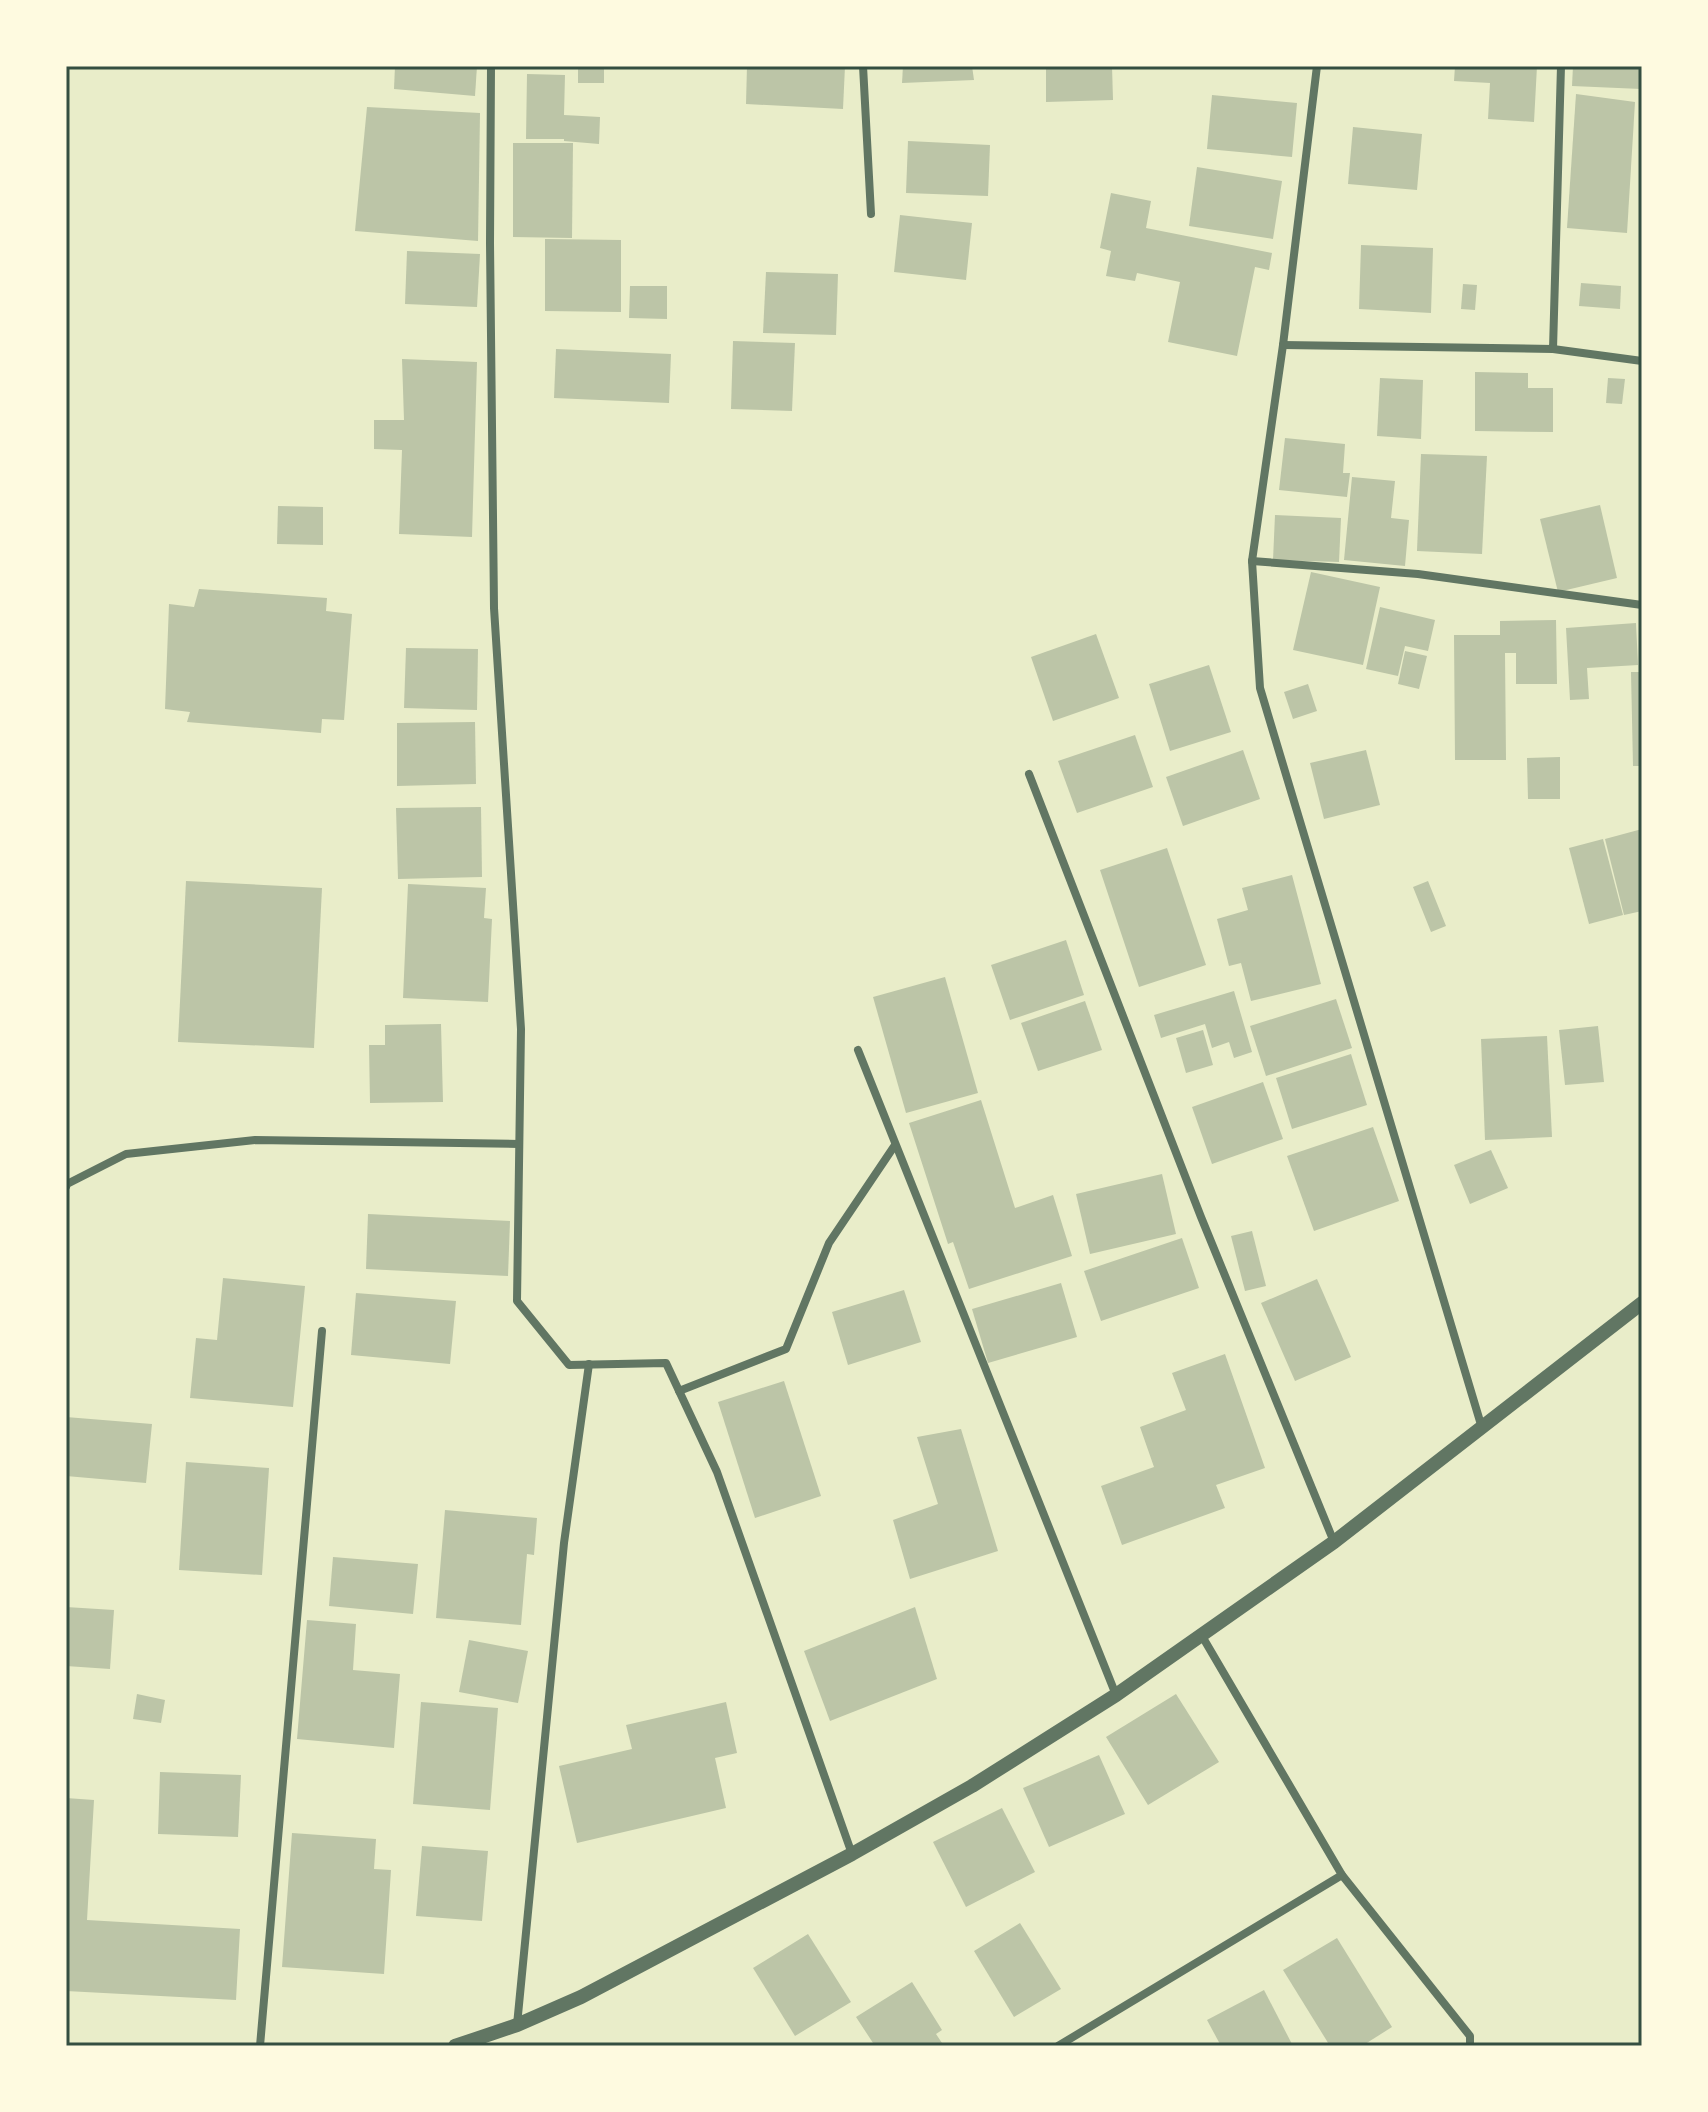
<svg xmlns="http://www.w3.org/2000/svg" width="1708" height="2112" viewBox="0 0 1708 2112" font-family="'Golos Text',sans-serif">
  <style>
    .building { fill: #bcc5a7 }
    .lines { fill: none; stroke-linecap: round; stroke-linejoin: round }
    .minor { stroke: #617663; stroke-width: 8 }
    .tertiary { stroke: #617663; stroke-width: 14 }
    .neatline { fill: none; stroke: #344e41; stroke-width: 3 }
  </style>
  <rect width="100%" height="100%" fill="#e9edc9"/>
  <g class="building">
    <path d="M395,66H477L475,96L394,89Z"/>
    <rect x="578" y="66" width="26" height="17"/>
    <path d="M747,66H845L843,109L746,104Z"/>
    <path d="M903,66H972L974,80L902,83Z"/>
    <path d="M1046,66H1112L1113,100L1046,102Z"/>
    <path d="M1455,66H1537L1534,122L1488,119L1490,83L1454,81Z"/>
    <path d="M1573,66H1642L1641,89L1572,86Z"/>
    <path d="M527,74L565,75L564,115L600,117L599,144L564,141V139H526Z"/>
    <path d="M1576,94L1635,102L1627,233L1567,228Z"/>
    <path d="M1212,95L1297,103L1292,157L1207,149Z"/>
    <path d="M367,107L480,113L478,241L355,231Z"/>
    <path d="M1353,127L1422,134L1417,190L1348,184Z"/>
    <path d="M908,141L990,145L988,196L906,193Z"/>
    <path d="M513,143H573L572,238L513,237Z"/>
    <path d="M1197,167L1282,181L1273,239L1189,226Z"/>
    <path d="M1111,193L1151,201L1146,228L1272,253L1269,270L1255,267L1237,356L1168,342L1180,282L1137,273L1135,281L1106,276L1111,251L1100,248Z"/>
    <path d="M900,215L972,223L966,280L894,272Z"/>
    <path d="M545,239L621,240V312L545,311Z"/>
    <path d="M1361,245L1433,248L1431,313L1359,309Z"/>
    <path d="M407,251L480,254L477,307L405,304Z"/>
    <path d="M766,272L838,274L836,335L763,333Z"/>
    <path d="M1581,283L1621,286L1620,309L1579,306Z"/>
    <path d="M1463,284L1477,285L1475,310L1461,309Z"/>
    <path d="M630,286H667V319L629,318Z"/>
    <path d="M733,341L795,343L792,411L731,409Z"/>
    <path d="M556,349L671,354L669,403L554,398Z"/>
    <path d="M402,359L477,362L472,537L399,534L402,450L374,449V420H404Z"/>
    <path d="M1475,372L1528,373V388H1553V432L1475,431Z"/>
    <path d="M1380,378L1423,380L1421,439L1377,436Z"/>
    <path d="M1608,378L1625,379L1622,404L1606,403Z"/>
    <path d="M1285,438L1345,444L1343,473H1350L1347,497L1279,490Z"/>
    <path d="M1421,454L1487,456L1482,554L1417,551Z"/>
    <path d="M1352,477L1395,481L1391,518L1409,520L1405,566L1344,560Z"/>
    <path d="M1600,505L1617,578L1558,592L1540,519Z"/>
    <path d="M278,506L323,507V545L277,544Z"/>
    <path d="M1275,515L1341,518L1339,562L1273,560Z"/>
    <path d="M1311,572L1380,587L1363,665L1293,650Z"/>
    <path d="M199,589L327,598L326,611L352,614L344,720L322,719L321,733L187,722L190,712L165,709L169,604L194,607Z"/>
    <path d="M1380,607L1435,620L1428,651L1405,646L1398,676L1366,669Z"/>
    <path d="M1556,620L1557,684H1516V653H1505L1506,760H1455L1454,635H1500V621Z"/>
    <path d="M1636,623L1638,665L1587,668L1589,699L1570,700L1566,628Z"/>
    <path d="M1096,634L1119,698L1053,721L1031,657Z"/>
    <path d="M406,648L478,649L477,710L404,708Z"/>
    <path d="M1405,651L1427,656L1419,689L1398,684Z"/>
    <path d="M1209,665L1231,732L1170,751L1149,684Z"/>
    <path d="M1631,672H1642V766H1633Z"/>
    <path d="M1308,684L1317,711L1293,719L1284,692Z"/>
    <path d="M475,722L476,784L397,786V723Z"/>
    <path d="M1135,735L1153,787L1077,813L1058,761Z"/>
    <path d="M1243,750L1260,799L1183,826L1166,777Z"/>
    <path d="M1366,750L1380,805L1324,819L1310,763Z"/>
    <path d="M1560,757V799H1528L1527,758Z"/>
    <path d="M481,807L482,877L398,879L396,808Z"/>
    <path d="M1642,829V911L1624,915L1605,839Z"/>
    <path d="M1603,839L1623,915L1589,924L1569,848Z"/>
    <path d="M1167,848L1206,965L1139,987L1100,870Z"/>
    <path d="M1292,875L1321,984L1251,1001L1241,963L1229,966L1217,919L1248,910L1242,888Z"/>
    <path d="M186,881L322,888L314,1048L178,1042Z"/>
    <path d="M1428,881L1446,926L1431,932L1413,887Z"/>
    <path d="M408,884L486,888L484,918L492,919L488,1002L403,998Z"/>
    <path d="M1066,940L1084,995L1010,1020L991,965Z"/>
    <path d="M945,977L978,1093L906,1113L873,997Z"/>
    <path d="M1234,991L1252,1052L1234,1058L1229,1042L1212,1048L1205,1024L1161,1038L1154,1015Z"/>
    <path d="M1336,999L1352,1048L1266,1076L1250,1026Z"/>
    <path d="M1085,1001L1102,1050L1038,1071L1021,1023Z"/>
    <path d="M441,1024L443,1102L370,1103L369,1045H385V1025Z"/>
    <path d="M1598,1026L1604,1082L1565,1085L1559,1030Z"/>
    <path d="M1203,1030L1213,1065L1186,1073L1176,1038Z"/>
    <path d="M1547,1036L1552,1137L1485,1140L1481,1039Z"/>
    <path d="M1351,1054L1367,1105L1292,1129L1276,1078Z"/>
    <path d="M1263,1082L1283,1139L1212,1164L1192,1107Z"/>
    <path d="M981,1100L1015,1208L1053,1195L1072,1256L969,1289L953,1242L948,1244L909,1123Z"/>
    <path d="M1373,1127L1399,1201L1314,1231L1287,1156Z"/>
    <path d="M1491,1150L1508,1188L1470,1204L1454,1165Z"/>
    <path d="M1162,1174L1176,1234L1090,1254L1076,1194Z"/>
    <path d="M368,1214L510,1221L508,1276L366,1269Z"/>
    <path d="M1252,1231L1266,1286L1245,1291L1231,1236Z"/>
    <path d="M1182,1238L1199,1288L1101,1321L1084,1271Z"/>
    <path d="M223,1278L305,1286L293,1407L190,1398L196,1338L217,1340Z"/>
    <path d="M1317,1279L1351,1357L1295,1381L1261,1303Z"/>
    <path d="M1061,1283L1077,1337L988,1363L972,1309Z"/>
    <path d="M904,1290L921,1342L848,1365L832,1312Z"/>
    <path d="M356,1293L456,1301L450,1364L351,1355Z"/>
    <path d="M1225,1354L1265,1468L1216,1485L1225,1508L1122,1545L1101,1486L1154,1467L1140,1427L1186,1410L1172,1373Z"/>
    <path d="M784,1381L821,1496L755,1518L718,1402Z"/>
    <path d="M66,1417L152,1424L146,1483L66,1476Z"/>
    <path d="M961,1429L998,1551L910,1579L893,1520L938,1504L917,1437Z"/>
    <path d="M186,1462L269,1468L262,1575L179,1570Z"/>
    <path d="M445,1510L537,1518L534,1555L527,1554L521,1625L436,1618Z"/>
    <path d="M333,1557L418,1564L413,1614L329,1606Z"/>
    <path d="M66,1607L114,1610L110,1669L66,1666Z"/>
    <path d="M915,1607L937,1679L830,1721L804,1651Z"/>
    <path d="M307,1620L356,1624L353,1670L400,1674L394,1748L297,1739Z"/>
    <path d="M469,1640L528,1651L518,1703L459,1692Z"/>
    <path d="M137,1694L165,1700L161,1723L133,1719Z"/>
    <path d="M1176,1694L1219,1762L1148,1805L1106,1737Z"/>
    <path d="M421,1702L498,1708L490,1810L413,1804Z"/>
    <path d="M726,1702L737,1753L715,1758L726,1808L577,1843L559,1766L632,1749L626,1725Z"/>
    <path d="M1099,1755L1125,1814L1049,1847L1023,1788Z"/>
    <path d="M160,1772L241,1775L238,1837L158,1834Z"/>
    <path d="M66,1798L94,1800L87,1920L240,1929L236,2000L66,1991Z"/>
    <path d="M1002,1808L1035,1872L966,1907L933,1842Z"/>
    <path d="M292,1833L376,1839L374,1869L391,1870L384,1974L282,1967Z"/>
    <path d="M422,1846L488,1851L482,1921L416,1916Z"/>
    <path d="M1020,1923L1061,1989L1014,2017L974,1951Z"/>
    <path d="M808,1934L851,2002L795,2036L753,1968Z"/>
    <path d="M1337,1938L1392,2027L1362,2046H1330L1283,1970Z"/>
    <path d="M912,1982L942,2030L936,2034L944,2046H875L856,2017Z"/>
    <path d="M1264,1990L1293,2046H1221L1207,2020Z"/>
  </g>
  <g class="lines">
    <g class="minor">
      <path d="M491,66L490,243L494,608L521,1029L517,1301L569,1365L666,1363L717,1472L852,1854"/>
      <path d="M863,66L871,214"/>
      <path d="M1317,66L1283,345L1252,561L1260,688L1482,1428"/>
      <path d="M1283,345L1553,349L1561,66"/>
      <path d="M1553,349L1642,361"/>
      <path d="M1252,561L1418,574L1642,605"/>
      <path d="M1029,774L1201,1217L1334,1542"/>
      <path d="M858,1050L1116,1695"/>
      <path d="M66,1187L67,1184L126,1154L255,1140L519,1144"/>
      <path d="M679,1391L786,1349L829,1243L895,1145"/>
      <path d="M1202,1636L1342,1875L1470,2036V2046"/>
      <path d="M517,2025L564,1543L589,1364"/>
      <path d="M260,2046L322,1331"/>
      <path d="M1058,2046L1342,1875"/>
    </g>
    <path class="tertiary" d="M455,2046L517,2025L581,1997L852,1854L972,1786L1116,1695L1334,1542L1642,1303"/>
  </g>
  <rect width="1708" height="2112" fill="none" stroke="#fefae0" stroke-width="136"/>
  <rect x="68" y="68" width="1572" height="1976" class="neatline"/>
</svg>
